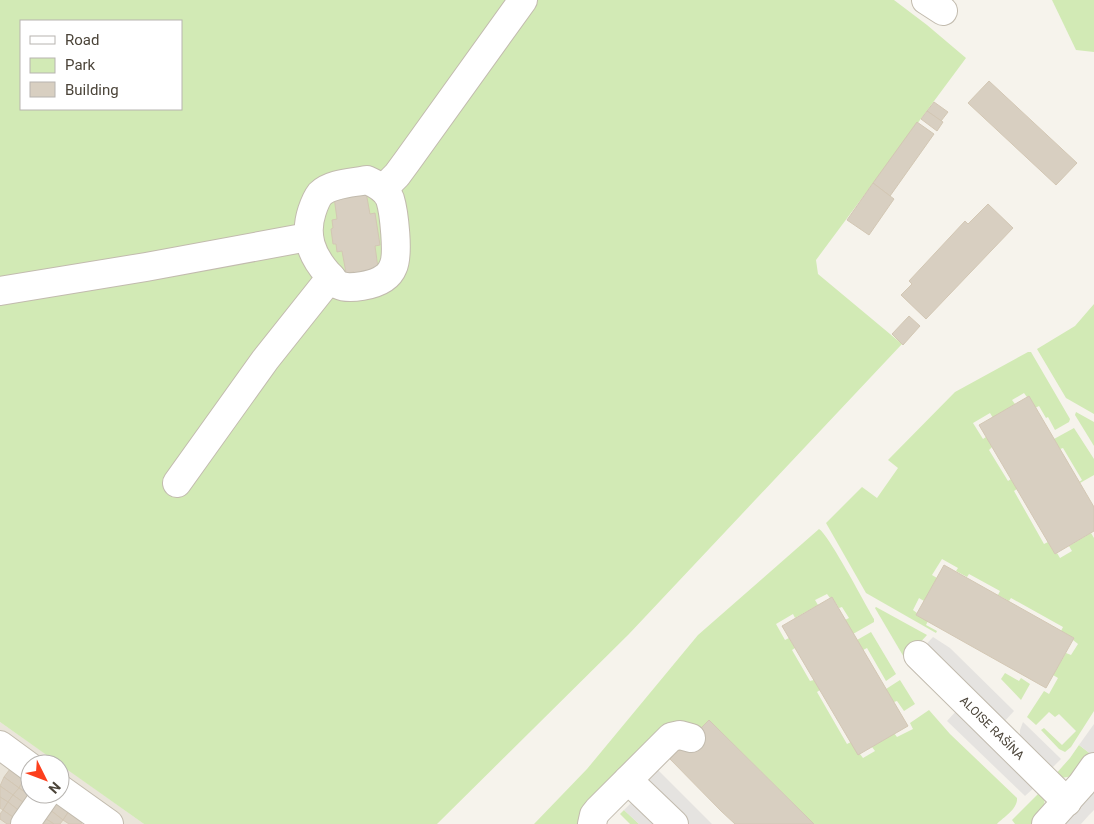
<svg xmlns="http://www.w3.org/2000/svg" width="1094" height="824" viewBox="0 0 1094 824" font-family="Roboto,sans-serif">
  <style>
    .residential { fill: #eae5da }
    .green { fill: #d2eab5; fill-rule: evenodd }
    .parking { fill: #e5e3e0 }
    .building { fill: #d8cfc1; stroke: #d3c7b4 }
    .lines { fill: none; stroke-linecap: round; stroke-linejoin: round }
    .minor-casing { stroke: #c2bbae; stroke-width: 30 }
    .minor { stroke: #fff; stroke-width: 28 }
    .labels { text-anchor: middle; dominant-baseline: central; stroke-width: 5; stroke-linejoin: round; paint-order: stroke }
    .street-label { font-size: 12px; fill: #4b4439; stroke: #fff }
  </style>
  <rect width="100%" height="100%" fill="#f6f3ec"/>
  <path class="residential" d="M0,722L60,764H30V794H60V764L144,824H0Z"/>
  <g class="green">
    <path d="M0,0H894L927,25L966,58L816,260L818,274L902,344L629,634L437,824H144L0,722ZM21,21H181V109H21Z"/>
    <path d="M1052,0H1094V52L1076,50Z"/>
    <path d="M1094,304V414L1066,398L1037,349L1075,326Z"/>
    <path d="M1028,352H1031L1070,419L1069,422L1055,430L1048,417L1046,418L1039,406L1035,408L1024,393L1012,400L1015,404L993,418L990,413L973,423L983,439L986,437L992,447L989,450L1008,481L1011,479L1017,489L1014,491L1044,544L1048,542L1055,554L1057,553L1060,558L1072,551L1069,546L1091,533L1094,538V711L1071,747L1065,752L1059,749L1041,730L1044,728L1062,745L1076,731L1059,714L1055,717L1049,712L1036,725L1027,717L1044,691L1049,694L1058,678L1053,675L1066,653L1071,655L1078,644L1073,640L1074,638L1061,631L1063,627L1011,598L1009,601L998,595L1000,591L969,574L967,577L956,571L958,568L942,559L932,575L937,578L924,601L919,598L913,610L917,613L916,615L928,621L926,625L937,631L936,633L866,593L826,523L862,487L877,498L898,468L888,460L955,392Z"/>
    <path d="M1076,412L1094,422V446L1075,415Z"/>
    <path d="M1074,428L1094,459V475L1080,483L1079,482L1082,480L1063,448L1060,449L1054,439Z"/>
    <path d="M819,529C829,535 865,604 874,619V622L853,634L845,620L849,618L842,607L839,608L832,597L830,598L827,594L815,600L818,605L795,618L793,614L776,624L785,640L789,638L795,648L792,650L810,681L814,680L820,690L817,692L847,744L851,742L863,758L875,751L872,747L894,733L897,737L913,729L910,723L929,710L950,734L1017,798C1018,809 1004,817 997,824H814L709,720L696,733L581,824H534L587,769L698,635Z"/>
    <path d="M876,607L927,635L905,659L875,608Z"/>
    <path d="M871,632L896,674L886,681L867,648L863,650L857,640Z"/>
    <path d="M1005,673L1019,681L1021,678L1030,684L1021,700L1001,679Z"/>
    <path d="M900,680L915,704L904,711L897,701L894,702L886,689Z"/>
    <path d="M1079,745L1092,755C1082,767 1072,783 1054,776L1070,758Z"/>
    <path d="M1042,790C1049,803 1041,815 1031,824H1015L1012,820Z"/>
    <path d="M624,810L639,824H630L620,814Z"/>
  </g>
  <g class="parking">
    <path d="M933,637L950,648L1014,711L1002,724L923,648Z"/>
    <path d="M958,709L1037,785L1025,796L947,721Z"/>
    <path d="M1023,722L1061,759L1049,771L1020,737V730Z"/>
    <path d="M1094,724V753L1092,755L1079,745Z"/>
    <path d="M657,769L712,824H687L644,781Z"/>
    <path d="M1094,785V810L1089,815L1081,824H1059Z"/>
    <path d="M635,799L661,824H639L624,810Z"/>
  </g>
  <g class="building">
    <path d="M989,81L1077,163L1056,185L968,103Z"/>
    <path d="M934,102L948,112L941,121L927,111Z"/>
    <path d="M927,111L943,122L937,131L921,119Z"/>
    <path d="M917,122L934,134L890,196L873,183Z"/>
    <path d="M873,183L894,199L869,235L847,220Z"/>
    <path d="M366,192L370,214L375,213L380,245L375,246L378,268L371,269V272L355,275L354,272L346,273L342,251L337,252L336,244H333L331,229L333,228L332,220L337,219L334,197Z"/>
    <path d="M988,204L1013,228L926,319L901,295L912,284L909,281L965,221L968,224Z"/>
    <path d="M909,316L920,326L903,345L892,334Z"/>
    <path d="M1029,396L1094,507V531L1055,554L979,425Z"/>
    <path d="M944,565L1074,638L1046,688L916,615Z"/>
    <path d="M832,597L908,726L858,755L782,626Z"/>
    <path d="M709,720L814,824H735L721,811L670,759Z"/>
    <path d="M10,769L24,779L19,788L4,777Z"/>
    <path d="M4,777L19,788L13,795L0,786Z"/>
    <path d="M24,779L30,783V794L33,798L19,788Z"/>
    <path d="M0,786L13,795L8,802L0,797Z"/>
    <path d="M19,788L33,798L27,805L13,795Z"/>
    <path d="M13,795L27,805L22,813L8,802Z"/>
    <path d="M0,797L8,802L3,810L0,808Z"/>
    <path d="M54,801L69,811L63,820L49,809Z"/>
    <path d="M8,802L22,813L17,820L3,810Z"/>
    <path d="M49,809L63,820L60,824H54L43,817Z"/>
    <path d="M3,810L17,820L14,824H7L0,819V814Z"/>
    <path d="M69,811L83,821L81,824H69L63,820Z"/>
    <path d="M43,817L54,824H38Z"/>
  </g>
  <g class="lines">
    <g class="minor-casing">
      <g id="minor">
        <path d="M926,0L943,11"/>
        <path d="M367,180C376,184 386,189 390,199C394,212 399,255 393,267C388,280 374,284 362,286C356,287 345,288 339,285C335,283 331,277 328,274C311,255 304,235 312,211C314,205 316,199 320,194C331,183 353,183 367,180Z"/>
        <path d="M383,189L397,175L408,160L523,0"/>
        <path d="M0,291L146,267L308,237"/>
        <path d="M177,483L265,360L331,277"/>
        <path id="s1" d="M918,655L1067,802"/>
        <path d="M0,745L30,767"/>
        <path d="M628,780L674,824"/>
        <path d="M60,789L109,824"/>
        <path d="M25,824L46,794"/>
        <path d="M592,824L594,815L598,810L671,737L680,735L691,738"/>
        <path d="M1046,824L1082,784L1094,767"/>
      </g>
    </g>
    <use href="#minor" class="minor"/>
  </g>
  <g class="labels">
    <g class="street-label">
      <text stroke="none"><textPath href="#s1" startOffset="104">ALOISE RAŠÍNA</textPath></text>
    </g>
  </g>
  <rect x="20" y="20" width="162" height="90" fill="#ffffff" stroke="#b7b4b0"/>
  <rect x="30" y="36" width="25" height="8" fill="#ffffff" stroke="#b7b4b0"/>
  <text x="65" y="45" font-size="15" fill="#4b4439">Road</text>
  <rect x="30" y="58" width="25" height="15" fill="#d2eab5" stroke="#b7b4b0"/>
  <text x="65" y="70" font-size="15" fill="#4b4439">Park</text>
  <rect x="30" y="82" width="25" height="15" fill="#d8cfc1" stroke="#b7b4b0"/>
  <text x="65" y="95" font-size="15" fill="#4b4439">Building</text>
  <g transform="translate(45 779) rotate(132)"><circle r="24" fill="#ffffff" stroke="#b7b4b0"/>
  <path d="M0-4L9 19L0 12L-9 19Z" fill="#fc3f1d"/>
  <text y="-8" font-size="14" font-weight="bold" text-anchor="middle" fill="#4b4439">N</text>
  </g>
</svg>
